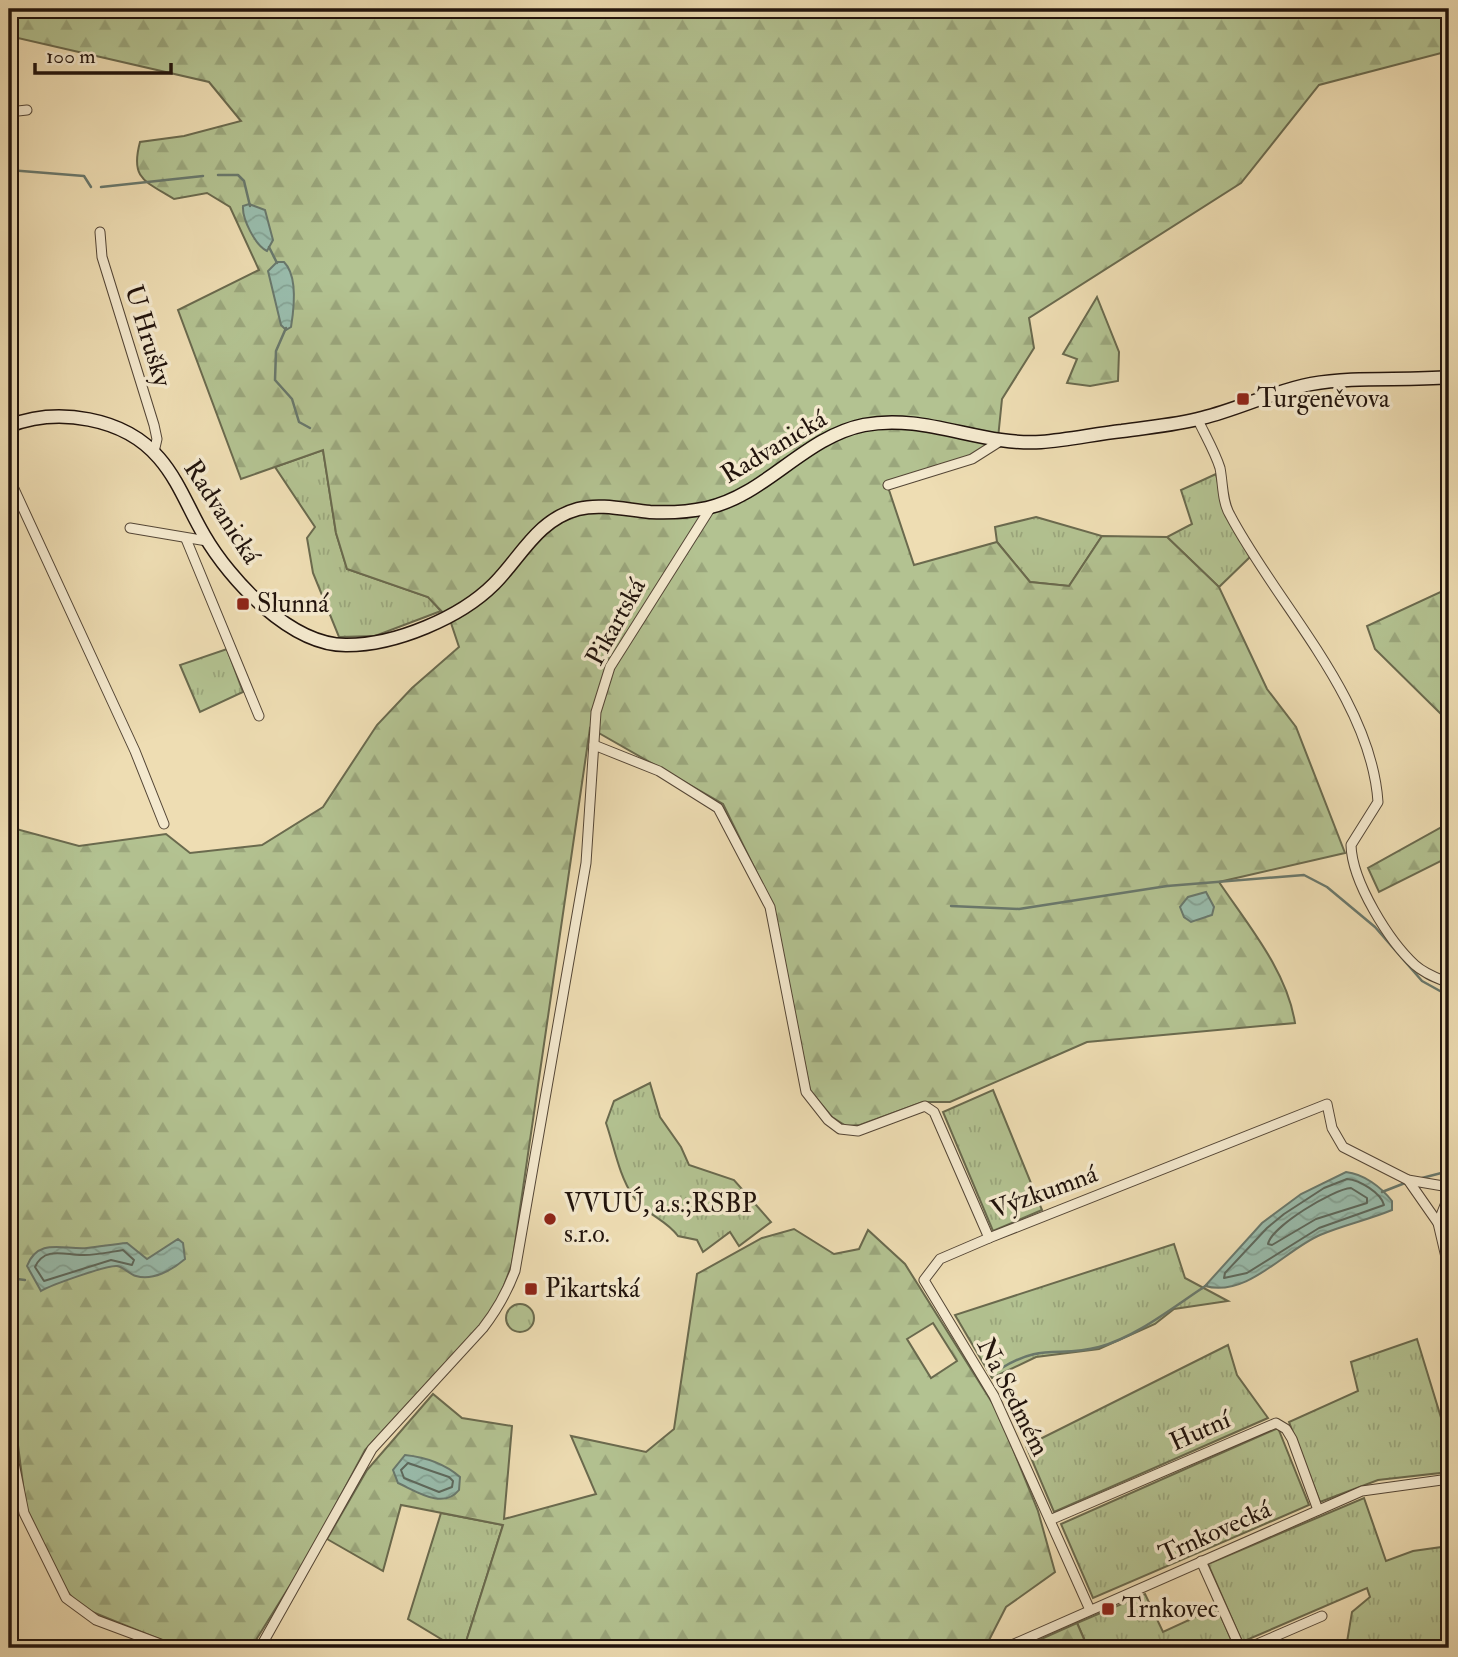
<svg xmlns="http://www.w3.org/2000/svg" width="1458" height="1657" viewBox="0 0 1458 1657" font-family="'IM FELL Double Pica',serif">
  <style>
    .grass { fill: url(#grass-tufts); stroke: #6a6a4e; stroke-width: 2 }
    .forest { fill: url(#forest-firs); stroke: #6a6a4e; stroke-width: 2; fill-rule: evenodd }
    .water { fill: url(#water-waves); stroke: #69786c; stroke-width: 2 }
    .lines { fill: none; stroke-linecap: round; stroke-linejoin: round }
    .shore { stroke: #5d685c; stroke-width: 2 }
    .stream { stroke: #69786c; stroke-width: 2.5 }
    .street-casing { stroke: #544636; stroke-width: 11 }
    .secondary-casing { stroke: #21130c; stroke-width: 15 }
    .street { stroke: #f4e9ce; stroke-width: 9 }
    .secondary { stroke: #f4e9ce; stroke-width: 12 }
    .poi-dot { fill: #8f2418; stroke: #f4e9ce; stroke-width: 2.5 }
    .labels { text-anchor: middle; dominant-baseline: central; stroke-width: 7; stroke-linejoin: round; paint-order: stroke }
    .street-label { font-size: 26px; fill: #21130c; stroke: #f4e9ce }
    .poi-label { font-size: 26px; fill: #21130c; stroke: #f4e9ce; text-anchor: start }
  </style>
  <defs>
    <pattern id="grass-tufts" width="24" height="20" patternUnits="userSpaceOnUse" patternTransform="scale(1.75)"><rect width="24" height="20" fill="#b3c291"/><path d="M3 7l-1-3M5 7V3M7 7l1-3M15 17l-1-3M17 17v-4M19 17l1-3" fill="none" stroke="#9aa67c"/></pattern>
    <pattern id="forest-firs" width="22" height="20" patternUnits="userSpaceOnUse" patternTransform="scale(1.75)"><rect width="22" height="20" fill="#b3c291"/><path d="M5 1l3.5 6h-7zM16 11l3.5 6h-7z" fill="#9aa67c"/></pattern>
    <pattern id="water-waves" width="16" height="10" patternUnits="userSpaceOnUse" patternTransform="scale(1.75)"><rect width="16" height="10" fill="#99bcac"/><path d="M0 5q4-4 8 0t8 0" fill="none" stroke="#84a193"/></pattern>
  </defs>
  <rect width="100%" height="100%" fill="#eeddb3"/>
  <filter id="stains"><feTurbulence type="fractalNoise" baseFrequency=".00286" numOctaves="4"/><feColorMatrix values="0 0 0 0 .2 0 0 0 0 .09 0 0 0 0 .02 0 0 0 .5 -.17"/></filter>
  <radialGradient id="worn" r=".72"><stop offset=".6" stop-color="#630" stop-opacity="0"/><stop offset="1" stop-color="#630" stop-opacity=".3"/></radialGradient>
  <g class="grass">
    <path d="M323,450L336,533L347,569L428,597L441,611L375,636L339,637L313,573L307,538L315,527L275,467Z"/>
    <path d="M1216,474L1225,513L1251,556L1219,587L1167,537L1192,524L1181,490Z"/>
    <path d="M1036,517L1102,536L1069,586L1030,582L997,542L995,527Z"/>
    <path d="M227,649L243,692L200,712L180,665Z"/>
    <path d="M650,1083L660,1117L681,1147L689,1165L734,1180L771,1222L739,1246L730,1232L703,1252L697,1240L678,1236C666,1219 644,1214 633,1196C619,1176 614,1146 606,1123L614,1101Z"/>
    <path d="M993,1090L1042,1210L993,1231L943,1112Z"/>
    <path d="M1174,1244L1185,1278L1228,1301L1174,1309L1155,1324L1099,1349L1036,1357L992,1378L955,1315Z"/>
    <circle cx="520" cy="1318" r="14"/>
    <path d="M1417,1339L1443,1424L1449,1423V1472L1378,1480L1320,1502L1289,1422L1358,1391L1351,1362Z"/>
    <path d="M1228,1345L1237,1375L1268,1418L1054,1512L1026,1446Z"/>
    <path d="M1278,1428L1309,1505L1093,1598L1061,1524Z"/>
    <path d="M1364,1498L1386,1561L1413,1551L1449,1546V1648H1346L1352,1612L1370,1597L1367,1588L1242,1642L1208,1564Z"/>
    <path d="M441,1513L503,1525L464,1648H456L408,1619Z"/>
    <path d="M1145,1594L1163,1632L1217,1607L1234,1646L1088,1648L1077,1623Z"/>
  </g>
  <g class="forest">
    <path d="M9,9H1449V51L1319,85L1241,183L1029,318L1034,348L1002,399L997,448L887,484L914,565L997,542L1030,582L1069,586L1102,536L1167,537L1219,587L1267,689L1296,727L1345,853L1219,882C1248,925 1287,971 1295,1023L1087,1042L950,1102H923L860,1125L846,1126L832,1117L810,1091L774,908L723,804L590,728L512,1264L500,1296L488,1317L365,1450L309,1555L251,1648H181L80,1607L66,1590L26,1508L9,1375V827L79,846L166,834L190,853L262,845L323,807L377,725L412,688L459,647L450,620L428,597L347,569L336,533L323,450L241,479L178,310L259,270L230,207L207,193L174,199C145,181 130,179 140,142L184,136L241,121L209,82L9,36Z"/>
    <path d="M1097,297L1119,352L1118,381L1090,386L1067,383L1077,359L1063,354Z"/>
    <path d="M1449,588V735L1444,717L1375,649L1367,626Z"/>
    <path d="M1449,823V857L1379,892L1368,868Z"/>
    <path d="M794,1229L834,1254L859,1249L868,1230L905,1264L998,1412L1038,1511L1055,1572L1006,1607L985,1648H464L503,1525L401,1505L383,1571L327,1539L367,1470L433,1394L462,1418L512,1426L504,1519L596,1494L571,1436L646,1452L674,1429L697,1274L762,1238ZM933,1323L957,1361L931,1378L907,1339Z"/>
    <path d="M1077,1623L1088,1648H1021Z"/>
  </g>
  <g class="water">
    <path d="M249,204L265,210L273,240L267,251C255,245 242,219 243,206Z"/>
    <path d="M277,262H284C298,276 294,309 291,327L286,330L281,325L268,271Z"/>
    <path d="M1206,892L1214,907L1212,915L1191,922L1184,917L1180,907L1188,897Z"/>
    <path d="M1346,1172C1364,1174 1381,1187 1392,1201V1210C1368,1220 1343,1225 1320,1235C1285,1250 1247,1298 1205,1286L1262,1223L1301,1194Z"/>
    <path d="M178,1239L183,1243L185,1259C172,1270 153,1281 136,1276C129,1274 124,1267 117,1266C107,1265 51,1285 41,1291L27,1266C38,1237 64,1250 87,1248C100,1247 113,1244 127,1243L147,1259Z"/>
    <path d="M405,1455C424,1457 445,1464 460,1477L459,1490C443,1510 416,1491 398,1483L393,1470Z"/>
  </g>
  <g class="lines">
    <g class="shore">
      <path d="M1347,1179C1360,1180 1381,1193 1384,1205L1319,1228L1247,1273L1224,1278L1225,1273L1267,1228L1284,1214L1324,1188Z"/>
      <path d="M1351,1188L1367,1198V1203L1316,1219L1272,1245L1268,1244C1271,1227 1333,1189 1351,1188Z"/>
      <path d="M123,1250L134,1260L132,1265L111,1260L44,1281L35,1267C45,1245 67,1256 84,1255C97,1255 110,1252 123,1250Z"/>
      <path d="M408,1463L449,1477L453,1481L452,1487L439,1492L404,1478L401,1470Z"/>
    </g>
    <g class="stream">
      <path d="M9,170L84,176L91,187"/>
      <path d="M218,175H238L244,181L250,206"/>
      <path d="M101,187L203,176"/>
      <path d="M269,247L277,263"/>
      <path d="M286,328L276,351L275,380L292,399L299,422L310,428"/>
      <path d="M951,906L1019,909L1167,886L1304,875L1327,887L1375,927L1422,981L1449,996"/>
      <path d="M1422,1178L1449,1171"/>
      <path d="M1382,1192L1405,1183"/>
      <path d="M9,1278L25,1280"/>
      <path d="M1000,1369C1043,1342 1059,1358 1099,1347C1138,1336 1173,1307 1207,1285"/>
    </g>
    <g class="street-casing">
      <g id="street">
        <path d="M9,112L27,110"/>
        <path d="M100,232L102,257L154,425L157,439L154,452"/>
        <path d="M1198,420C1205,435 1215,452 1220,468C1223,483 1222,502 1230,515C1276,603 1371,698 1378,802L1351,845C1352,882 1389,941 1415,965C1425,974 1437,978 1449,983"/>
        <path d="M9,478L135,751L164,824"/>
        <path d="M888,485L972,459L1002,440"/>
        <path d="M130,528L207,541"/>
        <path d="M186,539L259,716"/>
        <path d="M594,745L659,771L718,808L770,907L806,1092L828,1120L840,1129L858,1131L925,1106L934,1112L989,1238L1327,1104L1332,1128L1343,1147L1408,1180L1449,1187"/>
        <path d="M1408,1180L1438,1223"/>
        <path d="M1449,1195L1438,1223L1449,1270"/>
        <path d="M989,1238L940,1259L924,1280L994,1396L1090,1610"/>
        <path d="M9,1408L13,1458L24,1513L66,1598L96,1620L171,1648"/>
        <path d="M1050,1520L1276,1423L1286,1429L1292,1439L1318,1510"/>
        <path d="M1201,1561L1240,1648"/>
        <path d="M260,1648L372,1449L483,1328C497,1310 507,1292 515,1271L586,863L596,712L610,667L711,507"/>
        <path d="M1005,1648L1362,1491L1449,1479"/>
        <path d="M1248,1648L1322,1616"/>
      </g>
    </g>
    <g class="secondary-casing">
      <path id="secondary" d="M9,426C57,407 124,417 159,458C179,481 189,510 204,535C230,580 291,646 347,645C395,645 460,618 494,584C521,557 537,520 578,509C601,503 627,510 650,512C669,513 688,512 707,508C766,495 804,437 864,425C924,413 981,446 1041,442C1068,440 1095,434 1122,431C1149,427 1176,425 1202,418C1239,409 1274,391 1311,384C1356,376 1404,381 1449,377"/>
    </g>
    <use href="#street" class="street"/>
    <use href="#secondary" class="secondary"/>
  </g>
  <g class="poi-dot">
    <rect x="1236" y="392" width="14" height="14" rx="3.5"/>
    <rect x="236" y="597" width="14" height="14" rx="3.5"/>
    <circle cx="550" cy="1219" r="7"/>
    <rect x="524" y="1282" width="14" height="14" rx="3.5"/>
    <rect x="1101" y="1602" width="14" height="14" rx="3.5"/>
  </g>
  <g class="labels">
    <g class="street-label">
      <text transform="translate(148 336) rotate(73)">U Hrušky</text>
      <text transform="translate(774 447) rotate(-31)">Radvanická</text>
      <text transform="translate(222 512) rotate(57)">Radvanická</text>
      <text transform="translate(616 622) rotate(-61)">Pikartská</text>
      <text transform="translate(1044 1192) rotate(-20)">Výzkumná</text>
      <text transform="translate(1013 1397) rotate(63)">Na Sedmém</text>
      <text transform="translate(1200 1431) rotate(-24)">Hutní</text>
      <text transform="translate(1215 1532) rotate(-24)">Trnkovecká</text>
    </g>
    <g class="poi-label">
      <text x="1257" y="399">Turgeněvova</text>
      <text x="257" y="604">Slunná</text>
      <text x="564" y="1204">VVUÚ, a.s.;RSBP<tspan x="564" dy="30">s.r.o.</tspan></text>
      <text x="545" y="1289">Pikartská</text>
      <text x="1122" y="1609">Trnkovec</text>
    </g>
  </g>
  <rect width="1458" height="1657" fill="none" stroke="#eeddb3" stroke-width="35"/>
  <rect x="10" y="10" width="1437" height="1636" fill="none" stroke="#21130c" stroke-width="3.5"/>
  <rect x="18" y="18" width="1423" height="1622" fill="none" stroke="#21130c" stroke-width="2"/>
  <path d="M35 63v10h136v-10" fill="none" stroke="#21130c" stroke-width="3.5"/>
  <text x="46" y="63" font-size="21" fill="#21130c" stroke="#f4e9ce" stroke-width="5" paint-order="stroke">100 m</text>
  <rect width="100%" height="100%" filter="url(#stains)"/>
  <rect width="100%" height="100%" fill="url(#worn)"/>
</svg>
